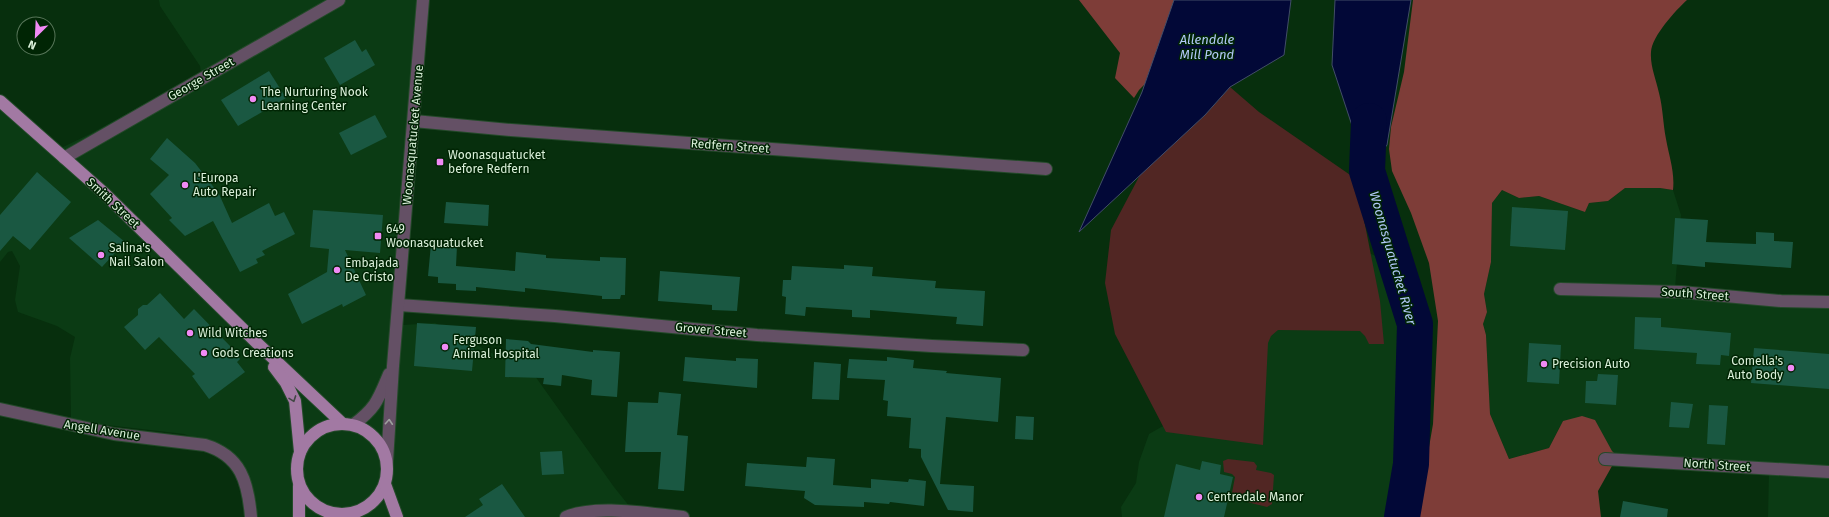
<svg xmlns="http://www.w3.org/2000/svg" width="1829" height="517" viewBox="0 0 1829 517" font-family="'Fira Sans',sans-serif">
  <style>
    .built { fill: #0b3b14 }
    .green { fill: #512623 }
    .forest { fill: #7e3d38 }
    .water { fill: #020837; stroke: #424d68 }
    .lines { fill: none; stroke-linecap: round; stroke-linejoin: round }
    .river { stroke: #020837; stroke-width: 36 }
    .building { fill: #1a5842 }
    .minor-casing { stroke: #244a2a; stroke-width: 14 }
    .major-casing { stroke: #244a2a; stroke-width: 14 }
    .minor { stroke: #645065; stroke-width: 12 }
    .major { stroke: #a279a3; stroke-width: 12 }
    .oneway { stroke: #414744 }
    .oneway2 { stroke: #9ea09f }
    .poi-dot { fill: #f18af5; stroke: #002504; stroke-width: 1.5 }
    .labels { text-anchor: middle; dominant-baseline: central; stroke-width: 3; stroke-linejoin: round; paint-order: stroke }
    .street-label { font-size: 12px; fill: #d9efd9; stroke: #002504 }
    .poi-label { font-size: 12px; fill: #d9efd9; stroke: #002504; text-anchor: start }
    .water-label { font-size: 13px; font-style: italic; fill: #b3c9fa; stroke: #002504 }
  </style>
  <rect width="100%" height="100%" fill="#072f0d"/>
  <g class="built">
    <path d="M159,0H424L403,325L435,323L535,376L614,487L638,517H249L241,465L233,453L184,434L73,421L71,417L70,358L75,337L57,326L18,312L15,300L20,266L12,251L8,252L0,262V99L59,149L90,134L201,73L200,66L160,6Z"/>
    <path d="M1625,188H1660L1673,190L1681,215L1675,288L1676,292L1783,294L1829,298V517H1768L1769,471L1616,455L1563,421L1549,448L1509,459L1490,414L1486,335L1483,324L1487,312L1484,294L1491,262L1492,203L1502,190L1519,198L1539,196L1585,212L1589,203L1608,201Z"/>
    <path d="M1369,253L1403,268L1406,273L1413,337L1414,357L1411,393L1405,444L1392,517H1122L1121,507L1136,483L1139,462L1149,434L1163,426L1166,419Z"/>
  </g>
  <g class="green">
    <path d="M1230,87L1259,112L1356,179L1380,301L1384,344H1369L1365,336L1360,331L1278,330L1271,336L1268,343L1263,445L1166,432L1115,334L1105,283L1111,230L1141,173L1205,115Z"/>
    <path d="M1228,459L1254,462L1257,466L1256,470L1271,473L1274,475L1272,504L1267,507L1231,498L1235,477L1232,474L1224,472L1223,461Z"/>
  </g>
  <g class="forest">
    <path d="M1079,0H1228L1139,90L1134,98L1115,78L1120,53Z"/>
    <path d="M1413,0H1687C1676,10 1652,36 1651,52C1650,66 1656,79 1659,93C1663,108 1663,124 1666,139C1669,156 1675,172 1673,190L1660,188H1625L1608,201L1589,203L1585,212L1539,196L1519,198L1502,190L1492,203L1491,262L1484,294L1487,312L1483,324L1486,335L1490,414L1509,459L1549,448L1563,421L1582,416L1595,420L1612,451L1616,455L1617,462L1612,466L1598,491L1601,517H1417L1433,424L1438,321L1429,263L1411,213L1392,171L1389,149L1391,127L1404,72Z"/>
  </g>
  <g class="water">
    <path d="M1174,0H1291L1284,55L1230,87L1205,115L1079,232L1142,92Z"/>
    <path d="M1335,0H1411L1387,145L1367,171L1332,65Z"/>
  </g>
  <g class="lines">
    <path class="river" d="M1369,121L1367,171L1415,324L1411,464L1402,517"/>
  </g>
  <g class="building">
    <path d="M355,40L362,52L366,49L375,65L340,85L324,58Z"/>
    <path d="M269,71L286,98L238,126L221,100Z"/>
    <path d="M375,115L387,137L351,155L339,133Z"/>
    <path d="M167,138L195,163L219,194L232,223L269,203L275,216L284,212L295,234L262,251L265,255L256,259L258,263L240,272L213,221L185,236L169,220L172,218L150,194L169,175L150,159Z"/>
    <path d="M37,172L71,202L30,250L13,236L0,251V215Z"/>
    <path d="M446,202L489,205L488,226L444,223Z"/>
    <path d="M1512,207L1568,211L1565,250L1510,246Z"/>
    <path d="M313,210L383,215L380,253L345,250L366,295L343,307L342,304L302,324L288,294L327,272L329,249L310,247Z"/>
    <path d="M1675,218L1708,220L1706,242L1756,244V232L1774,233V241L1793,242L1791,268L1705,262V267L1672,264Z"/>
    <path d="M98,220L125,242L102,267L69,238Z"/>
    <path d="M431,244L457,246L456,266L515,271L516,252L546,255V258L600,261V257L626,258L625,295H621L620,299H602V296L525,288V292L476,287V291L456,290V284L438,283V277L428,276Z"/>
    <path d="M844,265L873,267L872,276L936,281L935,288L985,291L983,326L956,324L957,317L870,310V318L852,317V310L806,307L805,316L785,314L786,297L782,296L783,280H791L792,266L844,269Z"/>
    <path d="M660,271L740,277L737,311L712,310V305L658,301Z"/>
    <path d="M160,293L184,319L194,309L231,347L240,359L237,362L245,372L209,399L192,376L195,374L159,337L145,350L124,327L138,315V309L143,305H147Z"/>
    <path d="M1635,317L1661,318V327L1731,333L1729,356L1721,355L1720,365L1696,364L1697,353L1634,349Z"/>
    <path d="M417,323L476,327L472,371L414,366Z"/>
    <path d="M506,339L528,341L531,344L593,352V350L620,352L617,397L591,395L592,380L562,375L561,386L543,384L544,378L505,377Z"/>
    <path d="M1529,343L1561,345L1559,384L1527,382Z"/>
    <path d="M1754,348L1829,354V389L1751,383Z"/>
    <path d="M685,357L736,361V358L758,359L757,388L683,381Z"/>
    <path d="M887,357L914,360L913,368L947,371L946,373L1001,378L998,422L946,417L940,484L974,486L973,512L948,510L921,457V449L909,448L911,418L887,416L888,401L883,400L885,380L847,378L849,359L887,361Z"/>
    <path d="M814,362L841,364L839,400L812,399Z"/>
    <path d="M1598,374L1618,375L1616,405L1585,403L1586,381H1597Z"/>
    <path d="M659,392L681,394L677,435L688,436L684,491L658,489L661,452H625L628,402L658,403Z"/>
    <path d="M1671,402L1693,404L1689,428L1669,427Z"/>
    <path d="M1709,405L1728,406L1725,445L1707,444Z"/>
    <path d="M1016,416L1034,417L1033,440L1015,439Z"/>
    <path d="M562,451L564,474L542,475L540,452Z"/>
    <path d="M807,457L835,459L833,485L871,488V479L908,482L909,479L926,481L924,506L890,502L889,504L864,502V507L815,505L804,498L805,491L745,486L747,463L806,467Z"/>
    <path d="M1202,461L1221,465L1220,474L1233,477L1224,517H1164L1176,464L1200,470Z"/>
    <path d="M502,484L525,517H465L483,505L479,499Z"/>
    <path d="M1623,501L1668,509L1667,517H1620Z"/>
  </g>
  <g class="lines">
    <g class="minor-casing">
      <g id="minor">
        <path d="M414,121L511,130L1046,169"/>
        <path d="M64,158L339,0"/>
        <path d="M1560,289L1681,292L1781,301L1829,302"/>
        <path d="M399,305L555,316L757,335L932,346L1023,350"/>
        <path d="M0,409L114,434L205,445C241,456 248,482 251,517"/>
        <path d="M353,425C376,408 378,400 389,374"/>
        <path d="M1605,459L1829,472"/>
        <path d="M387,461L393,366L423,0"/>
        <path d="M566,517C596,504 650,514 683,517"/>
      </g>
    </g>
    <g class="major-casing">
      <g id="major">
        <path d="M0,101L104,193L257,343L343,424"/>
        <path d="M274,367L286,383L295,401L300,452"/>
        <circle cx="342" cy="469" r="45"/>
        <path d="M385,484L397,517"/>
        <path d="M299,517V486"/>
      </g>
    </g>
    <use href="#minor" class="minor"/>
    <use href="#major" class="major"/>
  </g>
  <defs><path id="oneway-chevron" d="M-2-3.5L2.5 0L-2 3.5" fill="none" stroke-width="1.6" stroke-linecap="round" stroke-linejoin="round"/></defs>
  <use class="oneway" href="#oneway-chevron" transform="translate(293 399) rotate(70)"/>
  <use class="oneway2" href="#oneway-chevron" transform="translate(389 422) rotate(-86)"/>
  <g class="poi-dot">
    <circle cx="253" cy="99" r="4"/>
    <rect x="436" y="158" width="8" height="8" rx="2"/>
    <circle cx="185" cy="185" r="4"/>
    <rect x="374" y="232" width="8" height="8" rx="2"/>
    <circle cx="101" cy="255" r="4"/>
    <circle cx="337" cy="270" r="4"/>
    <circle cx="190" cy="333" r="4"/>
    <circle cx="445" cy="347" r="4"/>
    <circle cx="204" cy="353" r="4"/>
    <circle cx="1544" cy="364" r="4"/>
    <circle cx="1791" cy="368" r="4"/>
    <circle cx="1199" cy="497" r="4"/>
  </g>
  <g class="labels">
    <g class="street-label">
      <text transform="translate(201 79) rotate(-30)">George Street</text>
      <text transform="translate(413 135) rotate(-85)">Woonasquatucket Avenue</text>
      <text transform="translate(730 146) rotate(4)">Redfern Street</text>
      <text transform="translate(113 203) rotate(43)">Smith Street</text>
      <text transform="translate(1695 294) rotate(4)">South Street</text>
      <text transform="translate(711 330) rotate(5)">Grover Street</text>
      <text transform="translate(102 430) rotate(9)">Angell Avenue</text>
      <text transform="translate(1717 465) rotate(4)">North Street</text>
    </g>
    <g class="poi-label">
      <text x="261" y="92">The Nurturing Nook<tspan x="261" dy="14">Learning Center</tspan></text>
      <text x="448" y="155">Woonasquatucket<tspan x="448" dy="14">before Redfern</tspan></text>
      <text x="193" y="178">L'Europa<tspan x="193" dy="14">Auto Repair</tspan></text>
      <text x="386" y="229">649<tspan x="386" dy="14">Woonasquatucket</tspan></text>
      <text x="109" y="248">Salina's<tspan x="109" dy="14">Nail Salon</tspan></text>
      <text x="345" y="263">Embajada<tspan x="345" dy="14">De Cristo</tspan></text>
      <text x="198" y="333">Wild Witches</text>
      <text x="453" y="340">Ferguson<tspan x="453" dy="14">Animal Hospital</tspan></text>
      <text x="212" y="353">Gods Creations</text>
      <text x="1783" y="361" text-anchor="end">Comella's<tspan x="1783" dy="14">Auto Body</tspan></text>
      <text x="1552" y="364">Precision Auto</text>
      <text x="1207" y="497">Centredale Manor</text>
    </g>
    <g class="water-label">
      <text x="1207" y="39">Allendale<tspan x="1207" dy="15">Mill Pond</tspan></text>
      <text transform="translate(1393 258) rotate(74)">Woonasquatucket River</text>
    </g>
  </g>
  <g transform="translate(36 36) rotate(204)"><circle r="19" fill="#002504" stroke="#577659"/>
  <path d="M0-3L7 15L0 10L-7 15Z" fill="#f18af5"/>
  <text y="-6" font-size="11" font-weight="bold" text-anchor="middle" fill="#d9efd9">N</text>
  </g>
</svg>
